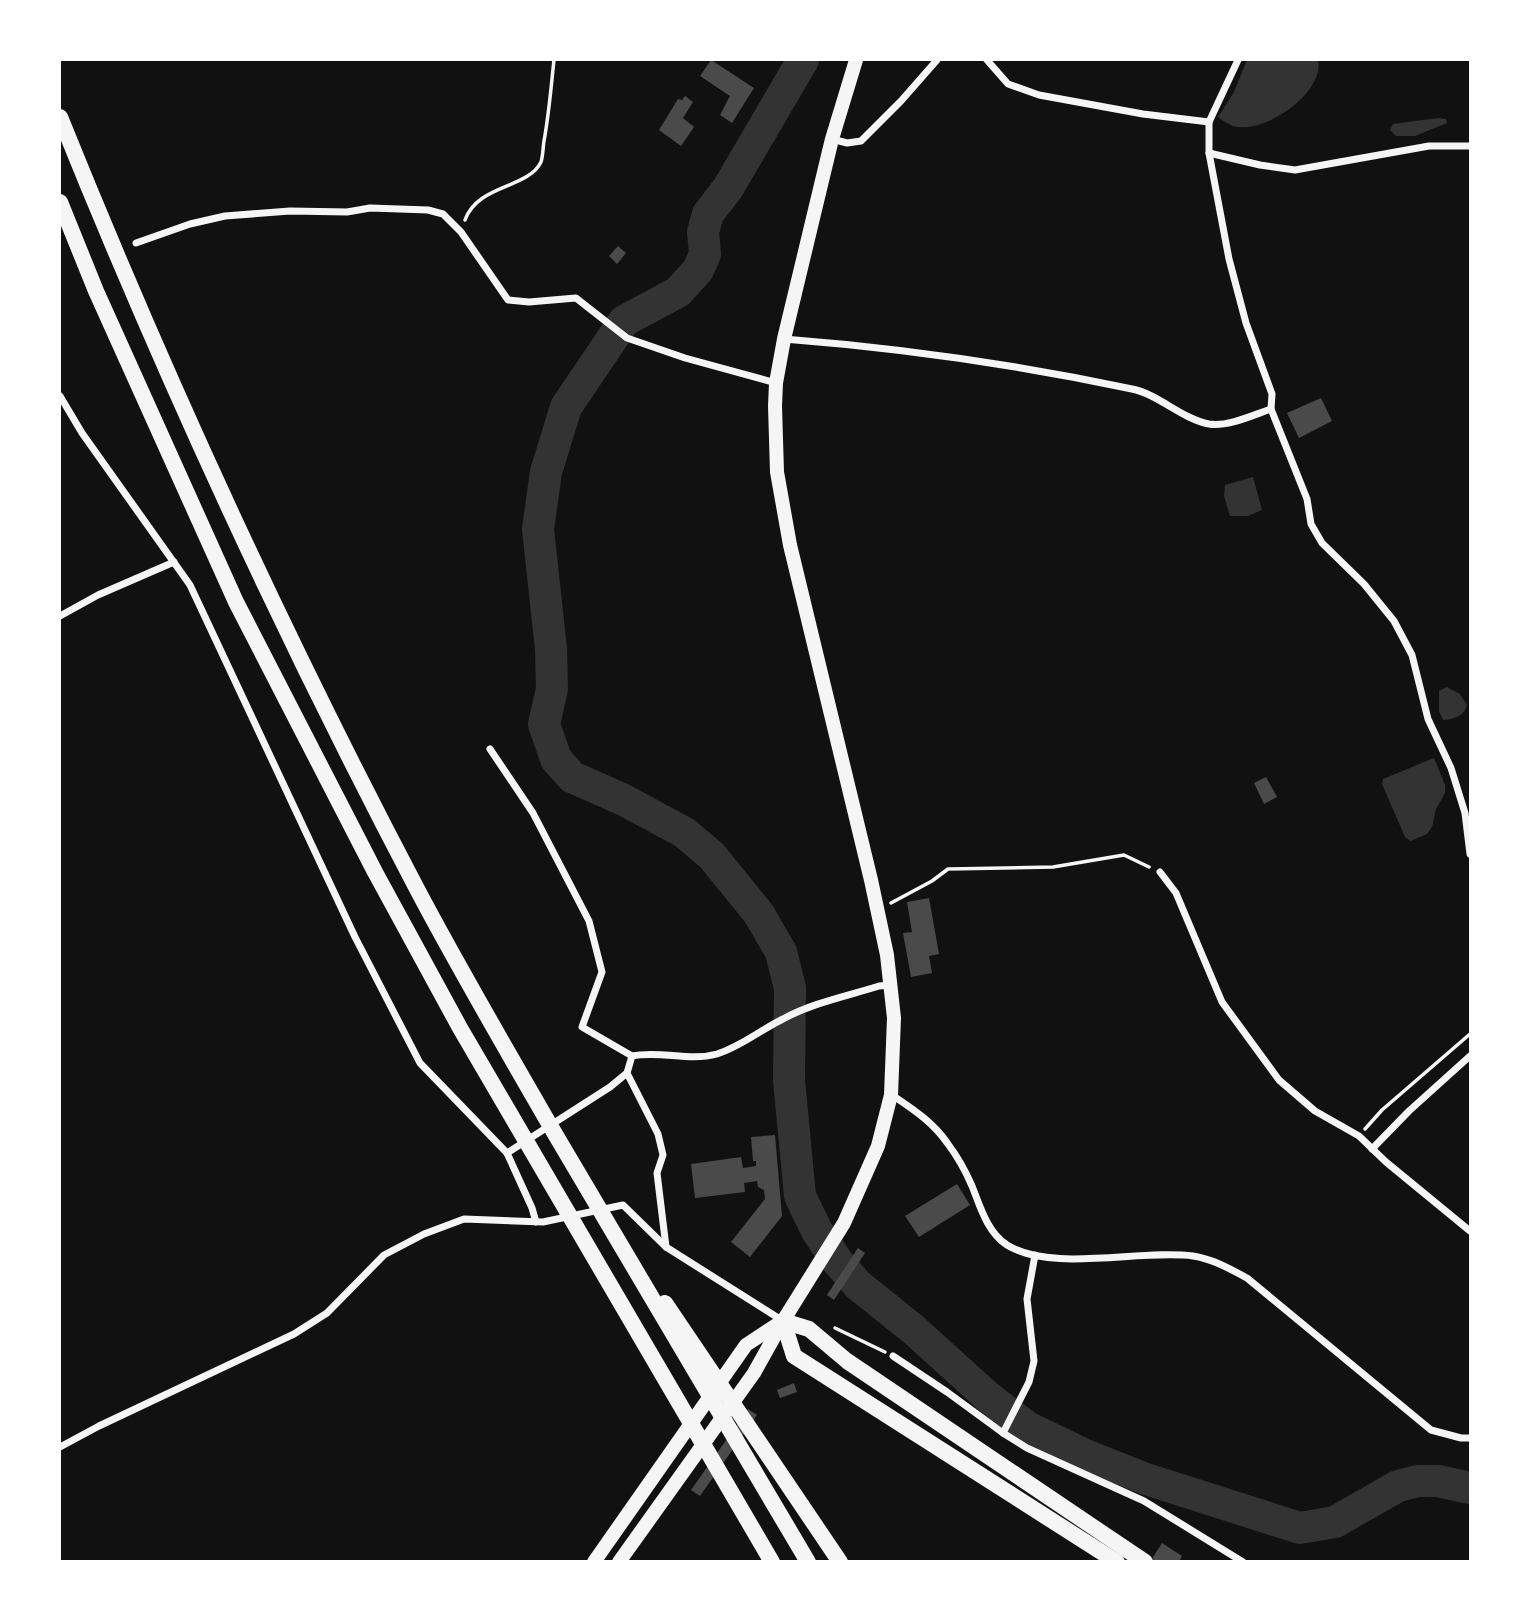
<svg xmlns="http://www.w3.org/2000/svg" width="1530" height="1621" viewBox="0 0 1530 1621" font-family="'Titillium Web',sans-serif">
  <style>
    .water { fill: #333 }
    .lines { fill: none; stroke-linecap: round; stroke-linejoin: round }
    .river { stroke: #333; stroke-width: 32 }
    .building { fill: #4a4a4a }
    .path { stroke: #f5f5f5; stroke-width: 3.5 }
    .minor { stroke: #f5f5f5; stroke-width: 7 }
    .primary { stroke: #f5f5f5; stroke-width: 14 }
    .motorway { stroke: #f5f5f5; stroke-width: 16 }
  </style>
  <rect width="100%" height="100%" fill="#111"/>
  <g class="water">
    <path d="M1247,60H1318C1325,93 1264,135 1233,126C1228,124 1222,120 1218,117L1234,92Z"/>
    <path d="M1438,118L1446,119L1447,123L1415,136H1396L1390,130L1393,124Z"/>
    <path d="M1253,477L1262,510L1248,516H1230L1224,496L1225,485Z"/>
    <path d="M1447,687L1460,694L1467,705C1465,715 1453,720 1443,720L1439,711V691Z"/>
    <path d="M1434,758L1445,785V793L1436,809L1432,827L1427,834L1411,841L1405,837L1382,784L1383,779Z"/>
  </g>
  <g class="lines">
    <path class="river" d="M803,60L728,188L708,214L703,232L705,254L698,270L678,292L624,321L566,407L546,472L538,529L551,649L552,689L544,724L556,759L572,777L624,800L685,833L712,856L759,914L781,952L790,988L789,1080L800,1196L817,1231L837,1261L858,1285L914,1330L988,1397L1027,1427L1083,1454L1146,1479L1300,1528L1335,1522L1398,1486L1418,1481H1438L1470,1488"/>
  </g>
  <g class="building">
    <path d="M711,60L754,88L732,123L720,115L730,96L700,76Z"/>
    <path d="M685,96L693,102L683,118L694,127L681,146L659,130L678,99L682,100Z"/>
    <path d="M618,246L626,253L617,264L609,256Z"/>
    <path d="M1321,398L1332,421L1299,438L1287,413Z"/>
    <path d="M1266,777L1277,797L1264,804L1254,783Z"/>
    <path d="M929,898L939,954L929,956L932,973L911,977L903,933L912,932L907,902Z"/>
    <path d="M775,1135L782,1216L750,1257L731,1242L765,1199L764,1190L758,1187L757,1181L744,1183L745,1192L695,1198L691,1164L741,1157L743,1168L756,1166V1161H753L751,1137Z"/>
    <path d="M957,1184L970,1205L919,1237L905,1216Z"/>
    <path d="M858,1248L865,1253L834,1300L827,1295Z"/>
    <path d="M794,1383L797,1392L780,1398L777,1390Z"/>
    <path d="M748,1409L757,1415L700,1496L691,1490Z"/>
    <path d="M1162,1543L1182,1556L1179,1562H1150Z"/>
  </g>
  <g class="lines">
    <g class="path">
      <path d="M465,220C478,184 528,189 541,162C543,156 543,147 544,141C549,114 551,87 554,60"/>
      <path d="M891,903L932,881L948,869L1053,867L1124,855L1149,867"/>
      <path d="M1365,1129L1382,1110L1470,1034"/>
      <path d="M835,1328L885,1352"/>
    </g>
    <g class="minor">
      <path d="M987,60L1008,84L1039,95L1143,114L1209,122"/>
      <path d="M1238,60L1209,122V153L1229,259L1246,323L1272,394L1271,409L1307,499L1311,524L1322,543L1364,584L1394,621L1412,655L1428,719L1451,768L1465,813L1470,854"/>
      <path d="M832,139L847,143L861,141L901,101L937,60"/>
      <path d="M1209,153L1260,165L1295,170L1429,146H1470"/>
      <path d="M136,243L190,224L225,216L290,211L347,212L370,208L428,210L443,214L461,232L508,300L529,302L576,298L627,338L685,358L776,383"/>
      <path d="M784,339C900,348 1019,365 1132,389C1158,394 1182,419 1209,424C1228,427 1253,415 1271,409"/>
      <path d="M60,396L82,433L190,585L355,937L420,1063L507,1153L610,1087L627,1073L658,1134L663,1155L657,1173L666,1247L783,1321"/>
      <path d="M60,616L98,595L174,562"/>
      <path d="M490,749L533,813L589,921L602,972L582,1027L632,1056"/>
      <path d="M1160,872L1176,893L1222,1002L1279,1080L1315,1111L1359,1136L1386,1162L1470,1231"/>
      <path d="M627,1073L632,1056C661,1050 688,1062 717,1054C742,1046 760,1030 783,1019C812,1003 847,996 879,986L891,985"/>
      <path d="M892,1095C914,1110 933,1122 948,1144C957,1156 966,1172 972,1186C980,1206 987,1232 1007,1245C1052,1273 1140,1249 1193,1256C1213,1259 1230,1269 1247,1278L1431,1430L1461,1438H1470"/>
      <path d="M1372,1149L1409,1111L1470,1056"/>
      <path d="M507,1153L532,1208L536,1222"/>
      <path d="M1035,1255L1027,1299L1034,1361L1029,1382L1003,1433L1027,1448L1144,1501L1243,1562"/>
      <path d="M893,1356L947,1392L1003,1433"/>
      <path d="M60,1447L99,1426L294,1334L327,1313L384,1255L424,1234L464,1219L543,1222L623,1205L666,1247"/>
    </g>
    <g class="primary">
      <path d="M594,1562L746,1345L781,1322"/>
      <path d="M619,1562L754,1373L783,1321L844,1223L878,1146L891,1095L894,1018L887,955L871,880L790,545L777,472L775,406L776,383L784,339L832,139L856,60"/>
    </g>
    <g class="motorway">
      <path d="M60,117C166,380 285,638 417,889C462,974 510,1056 558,1139C640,1280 724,1421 808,1562"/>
      <path d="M60,202L96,291L236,602L375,872L460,1028L772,1562"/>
      <path d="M665,1303L840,1562"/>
      <path d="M783,1321L809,1329L847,1361L1145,1562"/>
      <path d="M783,1321L794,1356L1117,1562"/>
    </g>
  </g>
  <rect width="1530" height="1621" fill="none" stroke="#ffffff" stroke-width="122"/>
</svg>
